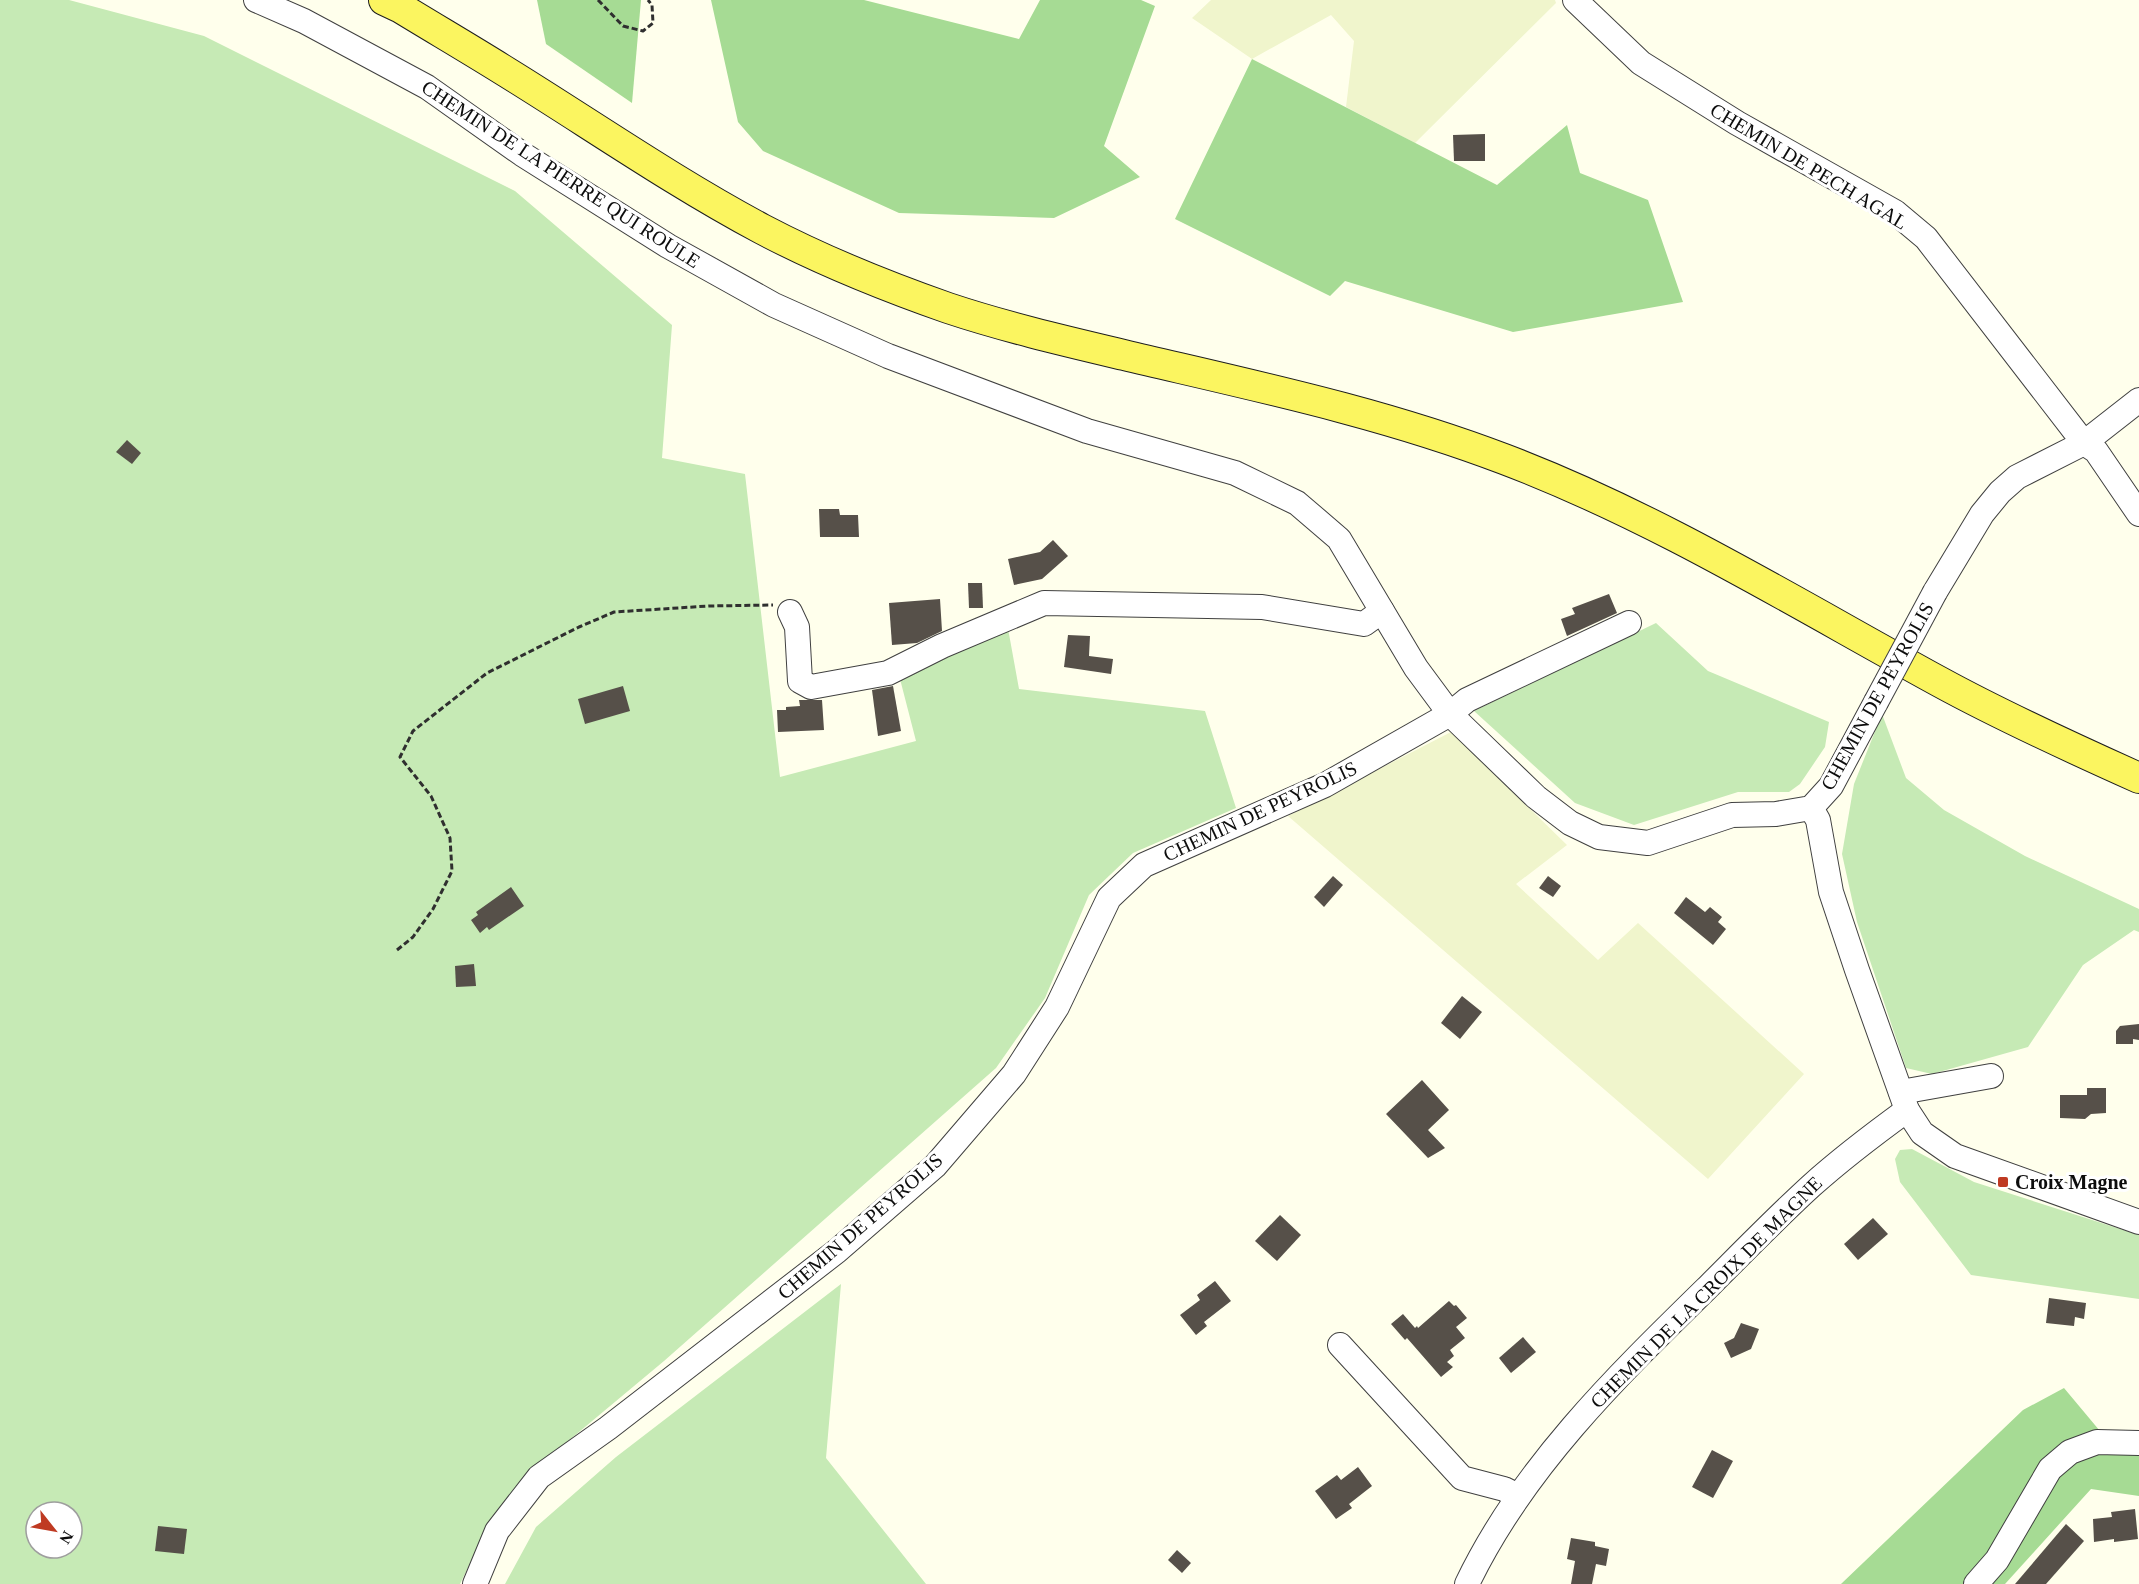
<svg xmlns="http://www.w3.org/2000/svg" width="2139" height="1584" viewBox="0 0 2139 1584" font-family="Georgia,serif">
  <style>
    .farmland { fill: #f0f5cc }
    .green { fill: #c6eab5; fill-rule: evenodd }
    .forest { fill: #a6db94 }
    .building { fill: #565049 }
    .lines { fill: none; stroke-linecap: round; stroke-linejoin: round }
    .minor-casing { stroke: #404040; stroke-width: 26 }
    .major-casing { stroke: #1e1e1e; stroke-width: 32 }
    .path { stroke: #2f2f2f; stroke-width: 3; stroke-dasharray: 6 3; stroke-linecap: butt }
    .minor { stroke: #fff; stroke-width: 24 }
    .major { stroke: #fbf560; stroke-width: 30 }
    .minor-bridge-casing { stroke: #404040; stroke-width: 26; stroke-linecap: butt }
    .minor-bridge { stroke: #fff; stroke-width: 24 }
    .poi-dot { fill: #bf3a22; stroke: #fff; stroke-width: 2 }
    .labels { text-anchor: middle; dominant-baseline: central; stroke-width: 6; stroke-linejoin: round; paint-order: stroke }
    .street-label { font-size: 20px; fill: #0d0d0d; stroke: #fff }
    .poi-label { font-size: 20px; font-weight: bold; fill: #0d0d0d; stroke: #fff; text-anchor: start }
  </style>
  <rect width="100%" height="100%" fill="#ffffec"/>
  <g class="farmland">
    <path d="M1211,0H1555L1556,3L1415,143L1346,107L1354,41L1331,15L1252,59L1192,18Z"/>
    <path d="M1451,732L1567,845L1516,884L1598,960L1638,923L1804,1074L1708,1179L1288,816Z"/>
  </g>
  <g class="green">
    <path d="M0,0H69L204,36L515,191L672,325L662,458L745,474L780,777L916,741L900,679L1007,623L1019,689L1205,711L1236,808L1133,853L1089,895L1045,998L996,1068L664,1361L531,1472L487,1528L460,1584H0ZM36,1512H72V1548H36Z"/>
    <path d="M1656,623L1708,671L1829,722L1825,747L1800,784L1789,792H1738L1634,825L1575,803L1474,711Z"/>
    <path d="M1882,714L1906,778L1944,810L2025,856L2139,909V932L2134,930L2083,965L2028,1047L1932,1074L1906,1068L1857,922L1842,854L1854,784Z"/>
    <path d="M1912,1149L1974,1182L2139,1235V1299L1971,1275L1900,1182L1895,1159L1900,1150Z"/>
    <path d="M841,1284L826,1458L926,1584H505L536,1527L616,1457Z"/>
  </g>
  <g class="forest">
    <path d="M537,0H641L632,103L546,44Z"/>
    <path d="M711,0H864L1019,39L1040,0H1141L1155,6L1104,146L1140,177L1054,218L899,213L763,151L738,122Z"/>
    <path d="M1252,59L1497,185L1567,125L1580,173L1648,200L1683,302L1513,332L1345,281L1330,296L1175,219Z"/>
    <path d="M2064,1388L2120,1455L2139,1453V1496L2091,1489L2005,1584H1841L2023,1410Z"/>
  </g>
  <g class="building">
    <path d="M1485,134V161H1454L1453,135Z"/>
    <path d="M127,440L141,453L132,464L116,452Z"/>
    <path d="M819,509H839L840,515H858L859,537H820Z"/>
    <path d="M1053,540L1068,556L1042,579L1014,585L1008,559L1040,552Z"/>
    <path d="M968,583H982L983,608H969Z"/>
    <path d="M1609,594L1617,613L1567,636L1561,619L1575,614L1572,608Z"/>
    <path d="M940,599L942,631L917,643L892,645L889,603Z"/>
    <path d="M1068,635L1090,636L1089,656L1113,659L1111,674L1064,667Z"/>
    <path d="M623,686L630,711L585,724L578,699Z"/>
    <path d="M893,686L901,731L878,736L872,690Z"/>
    <path d="M799,700H822L824,730L778,732L777,710H786V707L800,706Z"/>
    <path d="M1333,876L1343,885L1324,907L1314,897Z"/>
    <path d="M1548,876L1561,886L1553,897L1539,888Z"/>
    <path d="M511,887L524,906L489,930L487,927L480,933L471,920L478,915L476,912Z"/>
    <path d="M1686,897L1705,912L1710,907L1722,917L1718,922L1726,929L1713,945L1674,913Z"/>
    <path d="M474,964L476,986L456,987L455,966Z"/>
    <path d="M1462,996L1482,1012L1460,1039L1441,1023Z"/>
    <path d="M2139,1024V1040L2133,1039V1044H2116V1031L2120,1026Z"/>
    <path d="M1422,1080L1449,1110L1428,1130L1445,1148L1428,1158L1386,1114Z"/>
    <path d="M2087,1088H2106V1113L2091,1114L2085,1119L2060,1118V1095H2087Z"/>
    <path d="M1280,1215L1301,1235L1277,1261L1255,1241Z"/>
    <path d="M1873,1218L1888,1234L1858,1260L1844,1244Z"/>
    <path d="M1215,1281L1231,1301L1204,1322L1207,1326L1196,1335L1180,1315L1200,1300L1197,1295Z"/>
    <path d="M2049,1298L2086,1303L2084,1319L2075,1317L2074,1326L2046,1323Z"/>
    <path d="M1449,1301L1454,1306L1456,1305L1467,1318L1456,1327L1465,1338L1450,1350L1454,1356L1447,1362L1453,1367L1441,1377L1407,1338L1405,1340L1391,1324L1403,1314L1415,1328L1417,1326L1418,1328Z"/>
    <path d="M1741,1323L1759,1329L1751,1349L1731,1358L1724,1343L1734,1338Z"/>
    <path d="M1523,1337L1536,1352L1511,1373L1499,1358Z"/>
    <path d="M1712,1450L1733,1461L1713,1498L1692,1487Z"/>
    <path d="M1358,1467L1372,1486L1349,1504L1352,1508L1336,1519L1315,1491L1337,1475L1341,1480Z"/>
    <path d="M2135,1509L2138,1539L2114,1542V1539L2094,1542L2093,1519L2112,1517L2111,1512Z"/>
    <path d="M2066,1524L2084,1541L2046,1584H2015Z"/>
    <path d="M158,1526L187,1529L184,1554L155,1551Z"/>
    <path d="M1571,1538L1595,1542V1546L1609,1549L1606,1566L1596,1564L1592,1584H1571L1575,1561L1567,1559Z"/>
    <path d="M1177,1550L1191,1563L1182,1573L1168,1560Z"/>
  </g>
  <g class="lines">
    <g class="minor-casing">
      <g id="minor">
        <path d="M256,0L304,21L427,87L522,154L668,246L774,305L888,356L1087,431L1235,473L1297,503L1339,539L1416,668L1450,714L1536,797L1570,823L1599,837L1648,843L1732,815L1776,814L1811,808L1831,786L1876,702"/>
        <path d="M1575,0L1641,63L1737,123L1895,212L1926,238L2084,443L2096,451L2139,514"/>
        <path d="M1935,592L1982,514L2000,492L2017,477L2084,443L2139,400"/>
        <path d="M790,612L797,627L800,681L811,687L888,673L942,646L1044,603L1262,607L1364,624L1382,611"/>
        <path d="M1811,808L1818,820L1831,892L1857,970L1907,1110L1922,1133L1955,1156L2139,1222"/>
        <path d="M1901,1092L1991,1076"/>
        <path d="M1340,1345L1462,1478L1504,1489L1518,1496"/>
        <path d="M475,1584L497,1531L539,1477L608,1428L837,1251L935,1166L1014,1074L1057,1007L1109,898L1144,865L1325,785L1450,714L1467,700L1629,623"/>
        <path d="M1467,1584C1523,1467 1618,1375 1710,1285C1743,1252 1776,1218 1811,1186C1841,1159 1874,1134 1907,1110"/>
        <path d="M1976,1584L1997,1560L2050,1469L2070,1452L2097,1442L2139,1443"/>
      </g>
    </g>
    <g class="major-casing">
      <path id="major" d="M384,0L401,8C437,30 473,51 508,73C592,125 674,182 762,229C821,260 885,286 948,308C1005,327 1065,341 1124,355C1251,385 1381,412 1504,459C1657,517 1797,604 1940,682C2004,717 2072,748 2139,778"/>
    </g>
    <g class="path">
      <path d="M598,0L623,26L643,31L653,23L652,5L648,0"/>
      <path d="M397,950L413,937L433,909L452,871L450,838L431,796L400,757L413,731L487,673L579,627L614,612L709,606L773,605"/>
    </g>
    <use href="#minor" class="minor"/>
    <use href="#major" class="major"/>
    <g class="minor-bridge-casing">
      <path id="minor-bridge" d="M1876,702L1935,592"/>
    </g>
    <use href="#minor-bridge" class="minor-bridge"/>
  </g>
  <rect class="poi-dot" x="1997" y="1176" width="12" height="12" rx="3"/>
  <g class="labels">
    <g class="street-label">
      <text transform="translate(1809 166) rotate(31)">CHEMIN DE PECH AGAL</text>
      <text transform="translate(561 174) rotate(33)">CHEMIN DE LA PIERRE QUI ROULE</text>
      <text transform="translate(1877 696) rotate(-61)">CHEMIN DE PEYROLIS</text>
      <text transform="translate(1260 811) rotate(-25)">CHEMIN DE PEYROLIS</text>
      <text transform="translate(860 1226) rotate(-41)">CHEMIN DE PEYROLIS</text>
      <text transform="translate(1706 1292) rotate(-45)">CHEMIN DE LA CROIX DE MAGNE</text>
    </g>
    <g class="poi-label">
      <text x="2015" y="1182">Croix Magne</text>
    </g>
  </g>
  <g transform="translate(54 1530) rotate(121)"><circle r="28" fill="#ffffff" stroke="#9e9e9e" stroke-width="1.5"/>
  <path d="M0-4.5L10 22L0 15L-10 22Z" fill="#bf3a22"/>
  <text y="-9" font-size="16" font-weight="bold" text-anchor="middle" fill="#0d0d0d">N</text>
  </g>
</svg>
